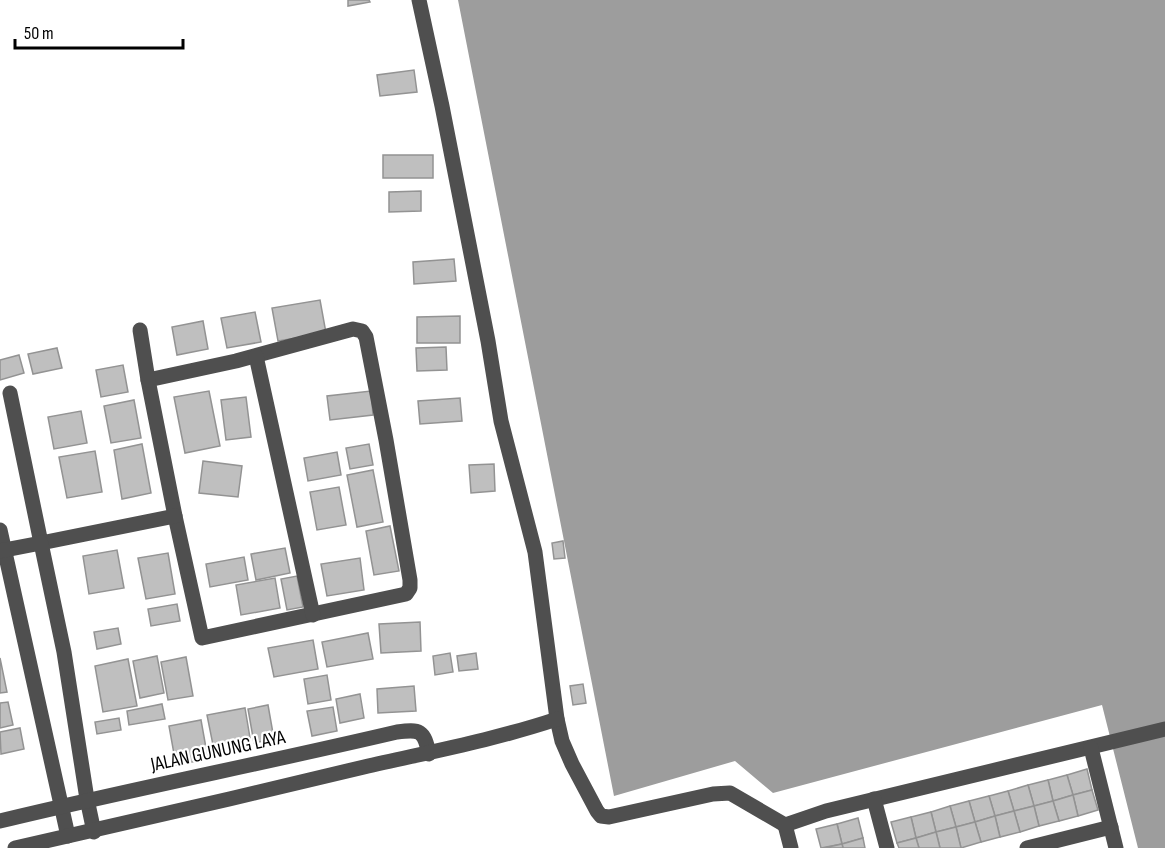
<svg xmlns="http://www.w3.org/2000/svg" width="1165" height="848" viewBox="0 0 1165 848" font-family="'Sofia Sans Condensed',sans-serif">
  <style>
    .water { fill: #9d9d9d }
    .building { fill: #bfbfbf; stroke: #939393; stroke-width: 1.5 }
    .lines { fill: none; stroke-linecap: round; stroke-linejoin: round }
    .minor { stroke: #4f4f4f; stroke-width: 15 }
    .labels { text-anchor: middle; dominant-baseline: central; stroke-width: 4.5; stroke-linejoin: round; paint-order: stroke }
    .street-label { font-size: 20px; fill: #000; stroke: #fff }
  </style>
  <rect width="100%" height="100%" fill="#fff"/>
  <path class="water" d="M458,0H1165V848H1138L1102,705L773,793L735,761L614,796Z"/>
  <g class="building">
    <path d="M348,0H369L370,2L348,6Z"/>
    <path d="M414,70L417,92L380,96L377,75Z"/>
    <rect x="383" y="155" width="50" height="23"/>
    <path d="M421,191V211L389,212V192Z"/>
    <path d="M454,259L456,281L414,284L413,262Z"/>
    <path d="M320,300L326,333L278,341L272,308Z"/>
    <path d="M255,312L261,342L227,348L221,318Z"/>
    <path d="M460,316V343H417V317Z"/>
    <path d="M203,321L208,349L177,355L172,327Z"/>
    <path d="M446,347L447,370L417,371L416,348Z"/>
    <path d="M57,348L62,368L33,374L28,354Z"/>
    <path d="M19,355L24,373L0,380V360Z"/>
    <path d="M123,365L128,392L101,397L96,370Z"/>
    <path d="M209,391L220,446L185,453L174,397Z"/>
    <path d="M371,391L373,415L330,420L327,396Z"/>
    <path d="M246,397L251,437L226,440L221,400Z"/>
    <path d="M460,398L462,421L420,424L418,401Z"/>
    <path d="M134,400L141,438L111,443L104,406Z"/>
    <path d="M81,411L87,443L54,449L48,417Z"/>
    <path d="M142,444L151,493L122,499L114,450Z"/>
    <path d="M369,444L373,465L350,469L346,448Z"/>
    <path d="M95,451L102,492L67,498L59,457Z"/>
    <path d="M337,452L341,475L308,481L304,458Z"/>
    <path d="M203,461L242,466L238,497L199,493Z"/>
    <path d="M494,464L495,491L471,493L469,465Z"/>
    <path d="M373,470L383,522L357,527L347,475Z"/>
    <path d="M339,487L346,525L317,530L310,492Z"/>
    <path d="M390,526L399,571L374,575L366,531Z"/>
    <path d="M563,541L565,558L554,559L552,543Z"/>
    <path d="M285,548L290,573L256,580L251,554Z"/>
    <path d="M117,550L124,588L89,594L83,556Z"/>
    <path d="M168,553L175,594L146,599L138,558Z"/>
    <path d="M244,557L248,580L210,587L206,564Z"/>
    <path d="M360,558L364,590L327,596L321,564Z"/>
    <path d="M297,576L303,607L287,610L281,579Z"/>
    <path d="M275,578L280,608L241,615L236,585Z"/>
    <path d="M177,604L180,621L151,626L148,609Z"/>
    <path d="M420,622L421,651L381,653L379,624Z"/>
    <path d="M118,628L121,644L97,649L94,632Z"/>
    <path d="M368,633L373,659L327,667L322,642Z"/>
    <path d="M313,640L318,669L274,677L268,648Z"/>
    <path d="M450,653L453,672L435,675L433,656Z"/>
    <path d="M476,653L478,669L459,671L457,656Z"/>
    <path d="M157,656L164,693L140,698L133,661Z"/>
    <path d="M186,657L193,696L168,700L161,662Z"/>
    <path d="M0,658L7,692L0,693Z"/>
    <path d="M128,659L137,706L103,712L95,666Z"/>
    <path d="M327,675L331,700L308,704L304,679Z"/>
    <path d="M583,684L586,703L573,705L570,686Z"/>
    <path d="M414,686L416,711L378,713L377,689Z"/>
    <path d="M360,694L364,718L340,723L336,699Z"/>
    <path d="M8,702L13,725L0,728V703Z"/>
    <path d="M162,704L165,719L129,725L127,711Z"/>
    <path d="M268,705L274,739L254,743L248,709Z"/>
    <path d="M333,707L337,731L312,736L307,711Z"/>
    <path d="M245,708L250,738L213,745L207,715Z"/>
    <path d="M119,718L121,730L97,734L95,722Z"/>
    <path d="M201,720L208,759L176,765L169,726Z"/>
    <path d="M20,728L24,749L1,754L0,732Z"/>
    <path d="M1087,769L1092,790L1073,795L1067,775Z"/>
    <path d="M1067,775L1073,795L1053,801L1048,780Z"/>
    <path d="M1048,780L1053,801L1034,806L1028,785Z"/>
    <path d="M1028,785L1034,806L1014,811L1008,791Z"/>
    <path d="M1092,790L1098,810L1078,816L1073,795Z"/>
    <path d="M1008,791L1014,811L995,816L989,796Z"/>
    <path d="M1073,795L1078,816L1059,821L1053,801Z"/>
    <path d="M989,796L995,816L975,822L969,801Z"/>
    <path d="M969,801L975,822L956,827L950,806Z"/>
    <path d="M1053,801L1059,821L1039,826L1034,806Z"/>
    <path d="M950,806L956,827L936,832L931,812Z"/>
    <path d="M1034,806L1039,826L1020,832L1014,811Z"/>
    <path d="M1014,811L1020,832L1000,837L995,816Z"/>
    <path d="M931,812L936,832L916,838L911,817Z"/>
    <path d="M995,816L1000,837L981,842L975,822Z"/>
    <path d="M911,817L916,838L897,843L891,822Z"/>
    <path d="M858,818L863,838L842,844L837,824Z"/>
    <path d="M975,822L981,842L961,848L956,827Z"/>
    <path d="M837,824L842,844L821,848L816,829Z"/>
    <path d="M956,827L961,848H940L936,832Z"/>
    <path d="M936,832L940,848H919L916,838Z"/>
    <path d="M863,838L865,848H843L842,844Z"/>
    <path d="M916,838L919,848H899L897,843Z"/>
    <path d="M842,844L843,848H824Z"/>
  </g>
  <g class="lines">
    <g class="minor">
      <path d="M419,0L442,106L488,341L501,421L535,552L557,719L562,741L572,764L597,811L601,816L609,817L713,794L730,793L785,825L826,811L1165,729"/>
      <path d="M353,329L362,331L366,337L386,440L410,580V588L406,594L202,638L175,516L148,380L236,361Z"/>
      <path d="M140,330L148,380"/>
      <path d="M256,356L313,615"/>
      <path d="M10,393L41,543L175,516"/>
      <path d="M0,530L68,836"/>
      <path d="M0,551L41,543L64,652L87,799L94,832"/>
      <path d="M1091,748L1116,848"/>
      <path d="M874,799L887,848"/>
      <path d="M0,821C132,789 265,763 397,732C420,729 424,730 429,754"/>
      <path d="M785,825L791,848"/>
      <path d="M15,848C131,822 248,795 364,767C429,752 494,740 557,719"/>
      <path d="M1027,848L1111,827"/>
    </g>
  </g>
  <g class="labels">
    <g class="street-label">
      <text transform="translate(218 751) rotate(-12)">JALAN GUNUNG LAYA</text>
    </g>
  </g>
  <path d="M15 39v9h168v-9" fill="none" stroke="#000000" stroke-width="3"/>
  <text x="24" y="39" font-size="18" fill="#000000" stroke="#ffffff" stroke-width="4.5" paint-order="stroke">50 m</text>
</svg>
